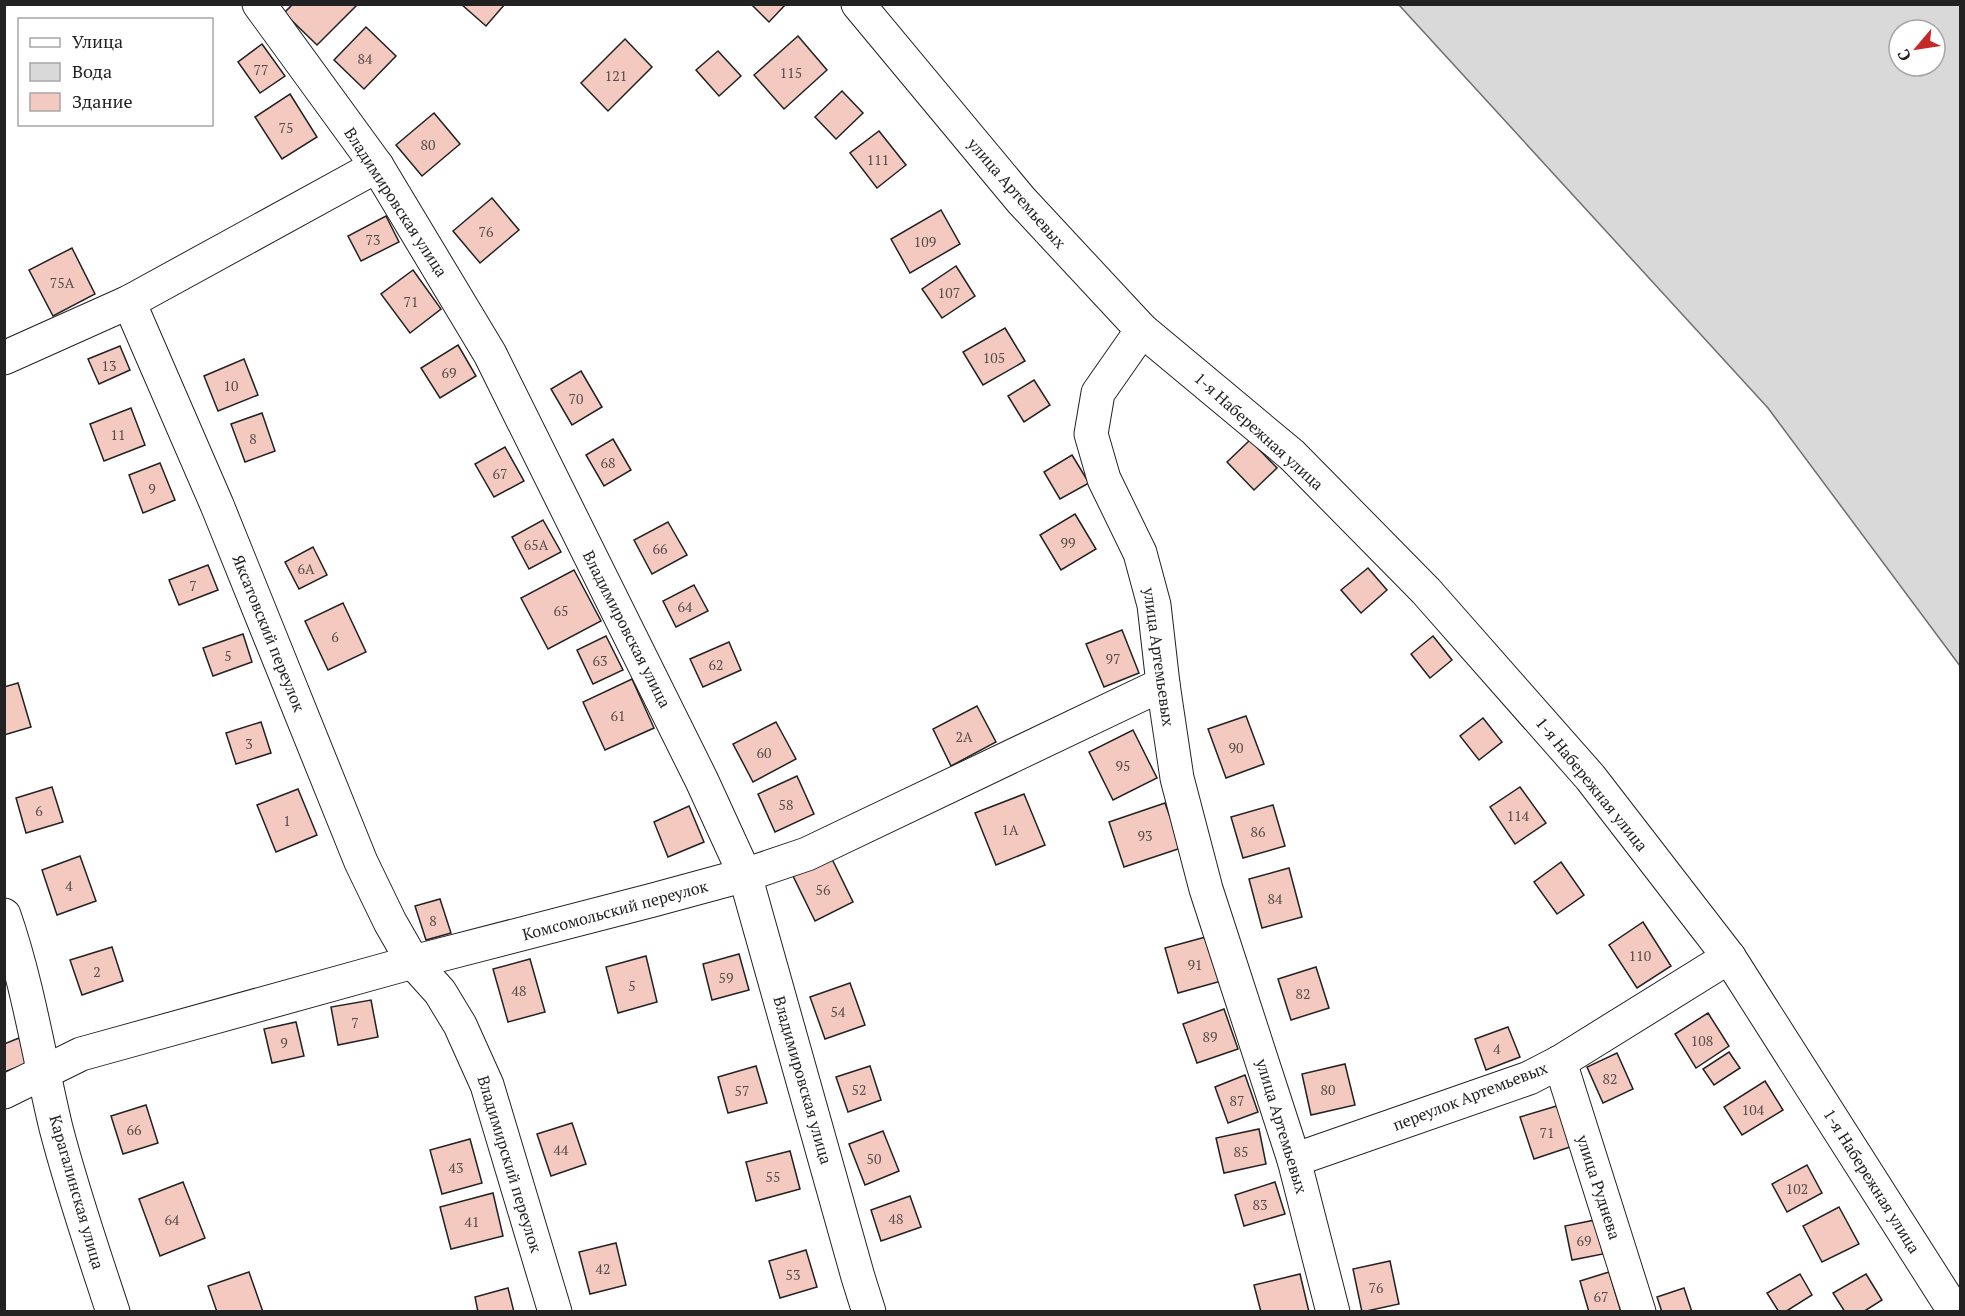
<svg xmlns="http://www.w3.org/2000/svg" width="1965" height="1316" viewBox="0 0 1965 1316" font-family="'PT Serif',serif">
  <style>
    .water { fill: #d9d9d9; stroke: #6f6f6f; stroke-width: 1.5; fill-rule: evenodd }
    .building { fill: #f3c9c0; stroke: #222; stroke-width: 1.5 }
    .lines { fill: none; stroke-linecap: round; stroke-linejoin: round }
    .minor-casing { stroke: #222; stroke-width: 35 }
    .minor { stroke: #fff; stroke-width: 33 }
    .labels { text-anchor: middle; dominant-baseline: central; stroke-width: 4.5; stroke-linejoin: round; paint-order: stroke }
    .number-label { font-size: 14px; fill: #564c4a }
    .street-label { font-size: 16px; fill: #222; stroke: #fff }
  </style>
  <rect width="100%" height="100%" fill="#fff"/>
  <path class="water" d="M1399,5H1960V666L1768,408ZM1899,30H1935V66H1899Z"/>
  <g class="building">
    <path d="M293,4H356L357,5L317,45L284,13Z"/>
    <path d="M461,4H505L486,26Z"/>
    <path d="M751,4H786L769,22Z"/>
    <path d="M366,27L396,56L364,89L334,60Z"/>
    <path d="M798,36L827,70L784,109L754,75Z"/>
    <path d="M625,39L652,67L608,111L581,83Z"/>
    <path d="M262,44L285,76L260,93L238,62Z"/>
    <path d="M718,51L741,76L719,96L696,70Z"/>
    <path d="M842,91L863,113L836,139L815,117Z"/>
    <path d="M290,94L317,137L282,159L255,117Z"/>
    <path d="M434,113L460,144L422,176L396,145Z"/>
    <path d="M879,131L906,165L877,188L850,153Z"/>
    <path d="M492,198L519,230L480,263L453,231Z"/>
    <path d="M941,210L960,244L910,273L891,239Z"/>
    <path d="M386,216L399,242L361,261L348,236Z"/>
    <path d="M72,248L95,294L53,316L29,270Z"/>
    <path d="M956,266L975,296L942,318L922,289Z"/>
    <path d="M413,270L441,309L410,333L381,294Z"/>
    <path d="M1005,328L1025,361L983,385L963,352Z"/>
    <path d="M458,345L476,376L440,398L421,368Z"/>
    <path d="M120,346L130,370L99,384L88,359Z"/>
    <path d="M244,359L258,395L218,411L204,376Z"/>
    <path d="M581,371L602,407L572,425L551,389Z"/>
    <path d="M1034,380L1050,405L1024,422L1008,396Z"/>
    <path d="M131,408L145,445L104,461L90,424Z"/>
    <path d="M262,413L275,451L245,462L231,424Z"/>
    <path d="M613,439L631,470L604,486L586,455Z"/>
    <path d="M1250,440L1277,468L1254,490L1227,462Z"/>
    <path d="M505,447L524,481L494,497L475,464Z"/>
    <path d="M1072,455L1089,483L1060,499L1044,472Z"/>
    <path d="M160,463L175,500L143,513L129,475Z"/>
    <path d="M1075,514L1096,549L1061,570L1040,535Z"/>
    <path d="M543,520L561,552L529,569L512,537Z"/>
    <path d="M668,522L687,555L652,574L634,540Z"/>
    <path d="M313,547L327,575L299,589L285,562Z"/>
    <path d="M208,565L218,590L179,605L169,580Z"/>
    <path d="M1368,568L1387,590L1361,613L1341,590Z"/>
    <path d="M574,570L601,621L548,649L521,598Z"/>
    <path d="M694,585L708,611L676,627L663,601Z"/>
    <path d="M343,603L366,652L328,670L305,621Z"/>
    <path d="M1122,630L1139,673L1104,687L1086,644Z"/>
    <path d="M243,634L252,662L213,676L203,648Z"/>
    <path d="M606,636L623,670L593,684L577,650Z"/>
    <path d="M1433,636L1452,660L1430,678L1411,654Z"/>
    <path d="M729,642L741,670L703,687L690,659Z"/>
    <path d="M632,679L654,728L605,750L583,702Z"/>
    <path d="M18,683L31,727L4,735V687Z"/>
    <path d="M977,706L996,742L951,766L933,729Z"/>
    <path d="M1246,716L1264,764L1226,778L1208,729Z"/>
    <path d="M1483,718L1502,742L1479,760L1460,736Z"/>
    <path d="M261,722L271,753L236,764L226,733Z"/>
    <path d="M776,722L796,759L753,782L733,744Z"/>
    <path d="M1133,730L1157,778L1113,800L1089,752Z"/>
    <path d="M797,776L814,814L775,832L758,794Z"/>
    <path d="M52,787L63,822L26,833L16,798Z"/>
    <path d="M1520,787L1546,823L1515,844L1490,807Z"/>
    <path d="M298,789L317,835L276,852L257,805Z"/>
    <path d="M1024,794L1045,845L996,865L975,813Z"/>
    <path d="M1165,803L1181,848L1124,867L1109,822Z"/>
    <path d="M1273,805L1285,846L1243,858L1231,817Z"/>
    <path d="M689,806L704,842L668,857L654,822Z"/>
    <path d="M80,856L96,901L57,915L42,870Z"/>
    <path d="M831,857L853,902L815,921L793,876Z"/>
    <path d="M1561,862L1584,895L1557,914L1534,882Z"/>
    <path d="M1289,868L1302,917L1262,928L1249,879Z"/>
    <path d="M440,899L451,933L426,940L415,906Z"/>
    <path d="M1643,922L1671,966L1637,988L1609,945Z"/>
    <path d="M1213,935L1225,980L1178,993L1165,948Z"/>
    <path d="M112,947L123,981L82,995L70,960Z"/>
    <path d="M739,954L749,990L712,1000L703,964Z"/>
    <path d="M646,956L657,1002L618,1013L606,967Z"/>
    <path d="M530,959L545,1012L508,1022L493,969Z"/>
    <path d="M1316,967L1329,1008L1291,1020L1278,979Z"/>
    <path d="M850,983L865,1025L825,1039L810,997Z"/>
    <path d="M371,1000L378,1037L338,1045L331,1007Z"/>
    <path d="M1224,1009L1238,1049L1197,1063L1183,1024Z"/>
    <path d="M1708,1013L1729,1046L1696,1068L1675,1034Z"/>
    <path d="M296,1022L304,1056L272,1063L264,1029Z"/>
    <path d="M1508,1027L1520,1057L1486,1070L1475,1039Z"/>
    <path d="M19,1038L29,1063L4,1072V1044Z"/>
    <path d="M1729,1052L1740,1068L1714,1085L1703,1069Z"/>
    <path d="M1617,1053L1633,1089L1603,1103L1587,1067Z"/>
    <path d="M1345,1064L1355,1105L1311,1115L1302,1074Z"/>
    <path d="M756,1066L767,1103L728,1113L718,1077Z"/>
    <path d="M870,1066L881,1100L848,1112L836,1077Z"/>
    <path d="M1245,1075L1258,1112L1228,1123L1215,1087Z"/>
    <path d="M1765,1081L1783,1110L1742,1135L1724,1107Z"/>
    <path d="M146,1105L158,1143L123,1154L111,1116Z"/>
    <path d="M1560,1105L1573,1146L1534,1159L1520,1117Z"/>
    <path d="M572,1123L586,1164L551,1176L537,1134Z"/>
    <path d="M1259,1129L1266,1164L1224,1173L1216,1138Z"/>
    <path d="M883,1131L899,1171L865,1185L849,1144Z"/>
    <path d="M470,1139L482,1183L442,1194L430,1150Z"/>
    <path d="M790,1151L800,1189L756,1201L746,1162Z"/>
    <path d="M1807,1165L1822,1193L1787,1212L1772,1184Z"/>
    <path d="M183,1182L205,1238L160,1256L139,1199Z"/>
    <path d="M1275,1182L1285,1214L1244,1226L1235,1195Z"/>
    <path d="M493,1193L503,1236L451,1249L440,1207Z"/>
    <path d="M910,1196L921,1227L881,1241L871,1210Z"/>
    <path d="M1839,1207L1859,1244L1822,1262L1803,1226Z"/>
    <path d="M1595,1220L1603,1254L1572,1260L1565,1226Z"/>
    <path d="M616,1243L626,1285L590,1294L579,1252Z"/>
    <path d="M806,1250L817,1287L780,1298L769,1261Z"/>
    <path d="M1390,1261L1399,1304L1362,1312L1353,1269Z"/>
    <path d="M249,1272L263,1312H217L208,1286Z"/>
    <path d="M1609,1272L1621,1312H1589L1580,1281Z"/>
    <path d="M1300,1274L1309,1312H1261L1254,1285Z"/>
    <path d="M1800,1274L1812,1295L1785,1312H1779L1767,1293Z"/>
    <path d="M1866,1274L1882,1300L1863,1312H1845L1833,1293Z"/>
    <path d="M508,1288L514,1312H478L475,1297Z"/>
    <path d="M1684,1288L1692,1312H1662L1657,1297Z"/>
  </g>
  <g class="lines">
    <g class="minor-casing">
      <g id="minor">
        <path d="M259,4L377,166L490,354L702,781L745,875L858,1277L869,1312"/>
        <path d="M858,4L1021,200L1142,330L1292,455L1426,591L1590,777L1729,957L1955,1312"/>
        <path d="M129,302L217,505L361,862L390,922L413,962L440,992L460,1025L487,1085L555,1312"/>
        <path d="M1142,330L1098,393L1091,434L1104,479L1140,553L1154,605L1163,684L1177,778L1206,889L1294,1160L1333,1312"/>
        <path d="M4,358L129,302L377,166"/>
        <path d="M4,915C28,984 39,1057 56,1128C72,1190 93,1251 113,1312"/>
        <path d="M1560,1062L1639,1312"/>
        <path d="M4,1092L81,1054L413,962L653,900L745,875L807,854L1163,684"/>
        <path d="M1294,1160L1529,1078L1560,1062L1729,957"/>
      </g>
    </g>
    <use href="#minor" class="minor"/>
  </g>
  <g class="labels">
    <g class="number-label">
      <text x="365" y="58">84</text>
      <text x="261" y="69">77</text>
      <text x="791" y="72">115</text>
      <text x="616" y="75">121</text>
      <text x="286" y="127">75</text>
      <text x="428" y="144">80</text>
      <text x="878" y="159">111</text>
      <text x="486" y="231">76</text>
      <text x="373" y="239">73</text>
      <text x="925" y="241">109</text>
      <text x="62" y="282">75А</text>
      <text x="949" y="292">107</text>
      <text x="411" y="301">71</text>
      <text x="994" y="357">105</text>
      <text x="109" y="365">13</text>
      <text x="449" y="372">69</text>
      <text x="231" y="385">10</text>
      <text x="576" y="398">70</text>
      <text x="118" y="434">11</text>
      <text x="253" y="438">8</text>
      <text x="608" y="462">68</text>
      <text x="500" y="473">67</text>
      <text x="152" y="488">9</text>
      <text x="1068" y="542">99</text>
      <text x="536" y="544">65А</text>
      <text x="660" y="548">66</text>
      <text x="306" y="568">6А</text>
      <text x="193" y="585">7</text>
      <text x="685" y="606">64</text>
      <text x="561" y="610">65</text>
      <text x="335" y="636">6</text>
      <text x="228" y="655">5</text>
      <text x="1113" y="658">97</text>
      <text x="600" y="660">63</text>
      <text x="716" y="664">62</text>
      <text x="618" y="715">61</text>
      <text x="964" y="736">2А</text>
      <text x="249" y="743">3</text>
      <text x="1236" y="747">90</text>
      <text x="764" y="752">60</text>
      <text x="1123" y="765">95</text>
      <text x="786" y="804">58</text>
      <text x="39" y="810">6</text>
      <text x="1518" y="815">114</text>
      <text x="287" y="820">1</text>
      <text x="1010" y="829">1А</text>
      <text x="1258" y="831">86</text>
      <text x="1145" y="835">93</text>
      <text x="69" y="885">4</text>
      <text x="823" y="889">56</text>
      <text x="1275" y="898">84</text>
      <text x="433" y="920">8</text>
      <text x="1640" y="955">110</text>
      <text x="1195" y="964">91</text>
      <text x="97" y="971">2</text>
      <text x="726" y="977">59</text>
      <text x="632" y="985">5</text>
      <text x="519" y="990">48</text>
      <text x="1303" y="993">82</text>
      <text x="838" y="1011">54</text>
      <text x="355" y="1022">7</text>
      <text x="1210" y="1036">89</text>
      <text x="1702" y="1040">108</text>
      <text x="284" y="1042">9</text>
      <text x="1497" y="1048">4</text>
      <text x="1610" y="1078">82</text>
      <text x="859" y="1089">52</text>
      <text x="1328" y="1089">80</text>
      <text x="742" y="1090">57</text>
      <text x="1237" y="1100">87</text>
      <text x="1753" y="1109">104</text>
      <text x="134" y="1129">66</text>
      <text x="1547" y="1132">71</text>
      <text x="561" y="1149">44</text>
      <text x="1241" y="1151">85</text>
      <text x="874" y="1158">50</text>
      <text x="456" y="1167">43</text>
      <text x="773" y="1176">55</text>
      <text x="1797" y="1188">102</text>
      <text x="1260" y="1204">83</text>
      <text x="896" y="1218">48</text>
      <text x="172" y="1219">64</text>
      <text x="472" y="1221">41</text>
      <text x="1584" y="1240">69</text>
      <text x="603" y="1268">42</text>
      <text x="793" y="1274">53</text>
      <text x="1376" y="1287">76</text>
      <text x="1601" y="1296">67</text>
    </g>
    <g class="street-label">
      <text transform="translate(1017 193) rotate(49)">улица Артемьевых</text>
      <text transform="translate(396 202) rotate(57)">Владимировская улица</text>
      <text transform="translate(1259 431) rotate(42)">1-я Набережная улица</text>
      <text transform="translate(627 629) rotate(63)">Владимировская улица</text>
      <text transform="translate(269 633) rotate(68)">Яксатовский переулок</text>
      <text transform="translate(1159 657) rotate(82)">улица Артемьевых</text>
      <text transform="translate(1592 784) rotate(51)">1-я Набережная улица</text>
      <text transform="translate(615 910) rotate(-15)">Комсомольский переулок</text>
      <text transform="translate(803 1080) rotate(74)">Владимировская улица</text>
      <text transform="translate(1470 1096) rotate(-21)">переулок Артемьевых</text>
      <text transform="translate(1282 1126) rotate(73)">улица Артемьевых</text>
      <text transform="translate(510 1164) rotate(73)">Владимирский переулок</text>
      <text transform="translate(1872 1181) rotate(58)">1-я Набережная улица</text>
      <text transform="translate(1599 1187) rotate(72)">улица Руднева</text>
      <text transform="translate(77 1192) rotate(74)">Карагалинская улица</text>
    </g>
  </g>
  <rect width="1965" height="1316" fill="none" stroke="#222222" stroke-width="12"/>
  <rect x="18" y="18" width="195" height="108" fill="#ffffff" stroke="#a7a7a7" stroke-width="1.5"/>
  <rect x="30" y="38" width="30" height="9" fill="#ffffff" stroke="#a7a7a7" stroke-width="1.5"/>
  <text x="72" y="48" font-size="18" fill="#222222">Улица</text>
  <rect x="30" y="63" width="30" height="18" fill="#d9d9d9" stroke="#a7a7a7" stroke-width="1.5"/>
  <text x="72" y="78" font-size="18" fill="#222222">Вода</text>
  <rect x="30" y="93" width="30" height="18" fill="#f3c9c0" stroke="#a7a7a7" stroke-width="1.5"/>
  <text x="72" y="108" font-size="18" fill="#222222">Здание</text>
  <g transform="translate(1917 48) rotate(241)"><circle r="28" fill="#ffffff" stroke="#a7a7a7" stroke-width="1.5"/>
  <path d="M0-4.5L10 22L0 15L-10 22Z" fill="#c62828"/>
  <text y="-9" font-size="16" font-weight="bold" text-anchor="middle" fill="#222222">С</text>
  </g>
</svg>
